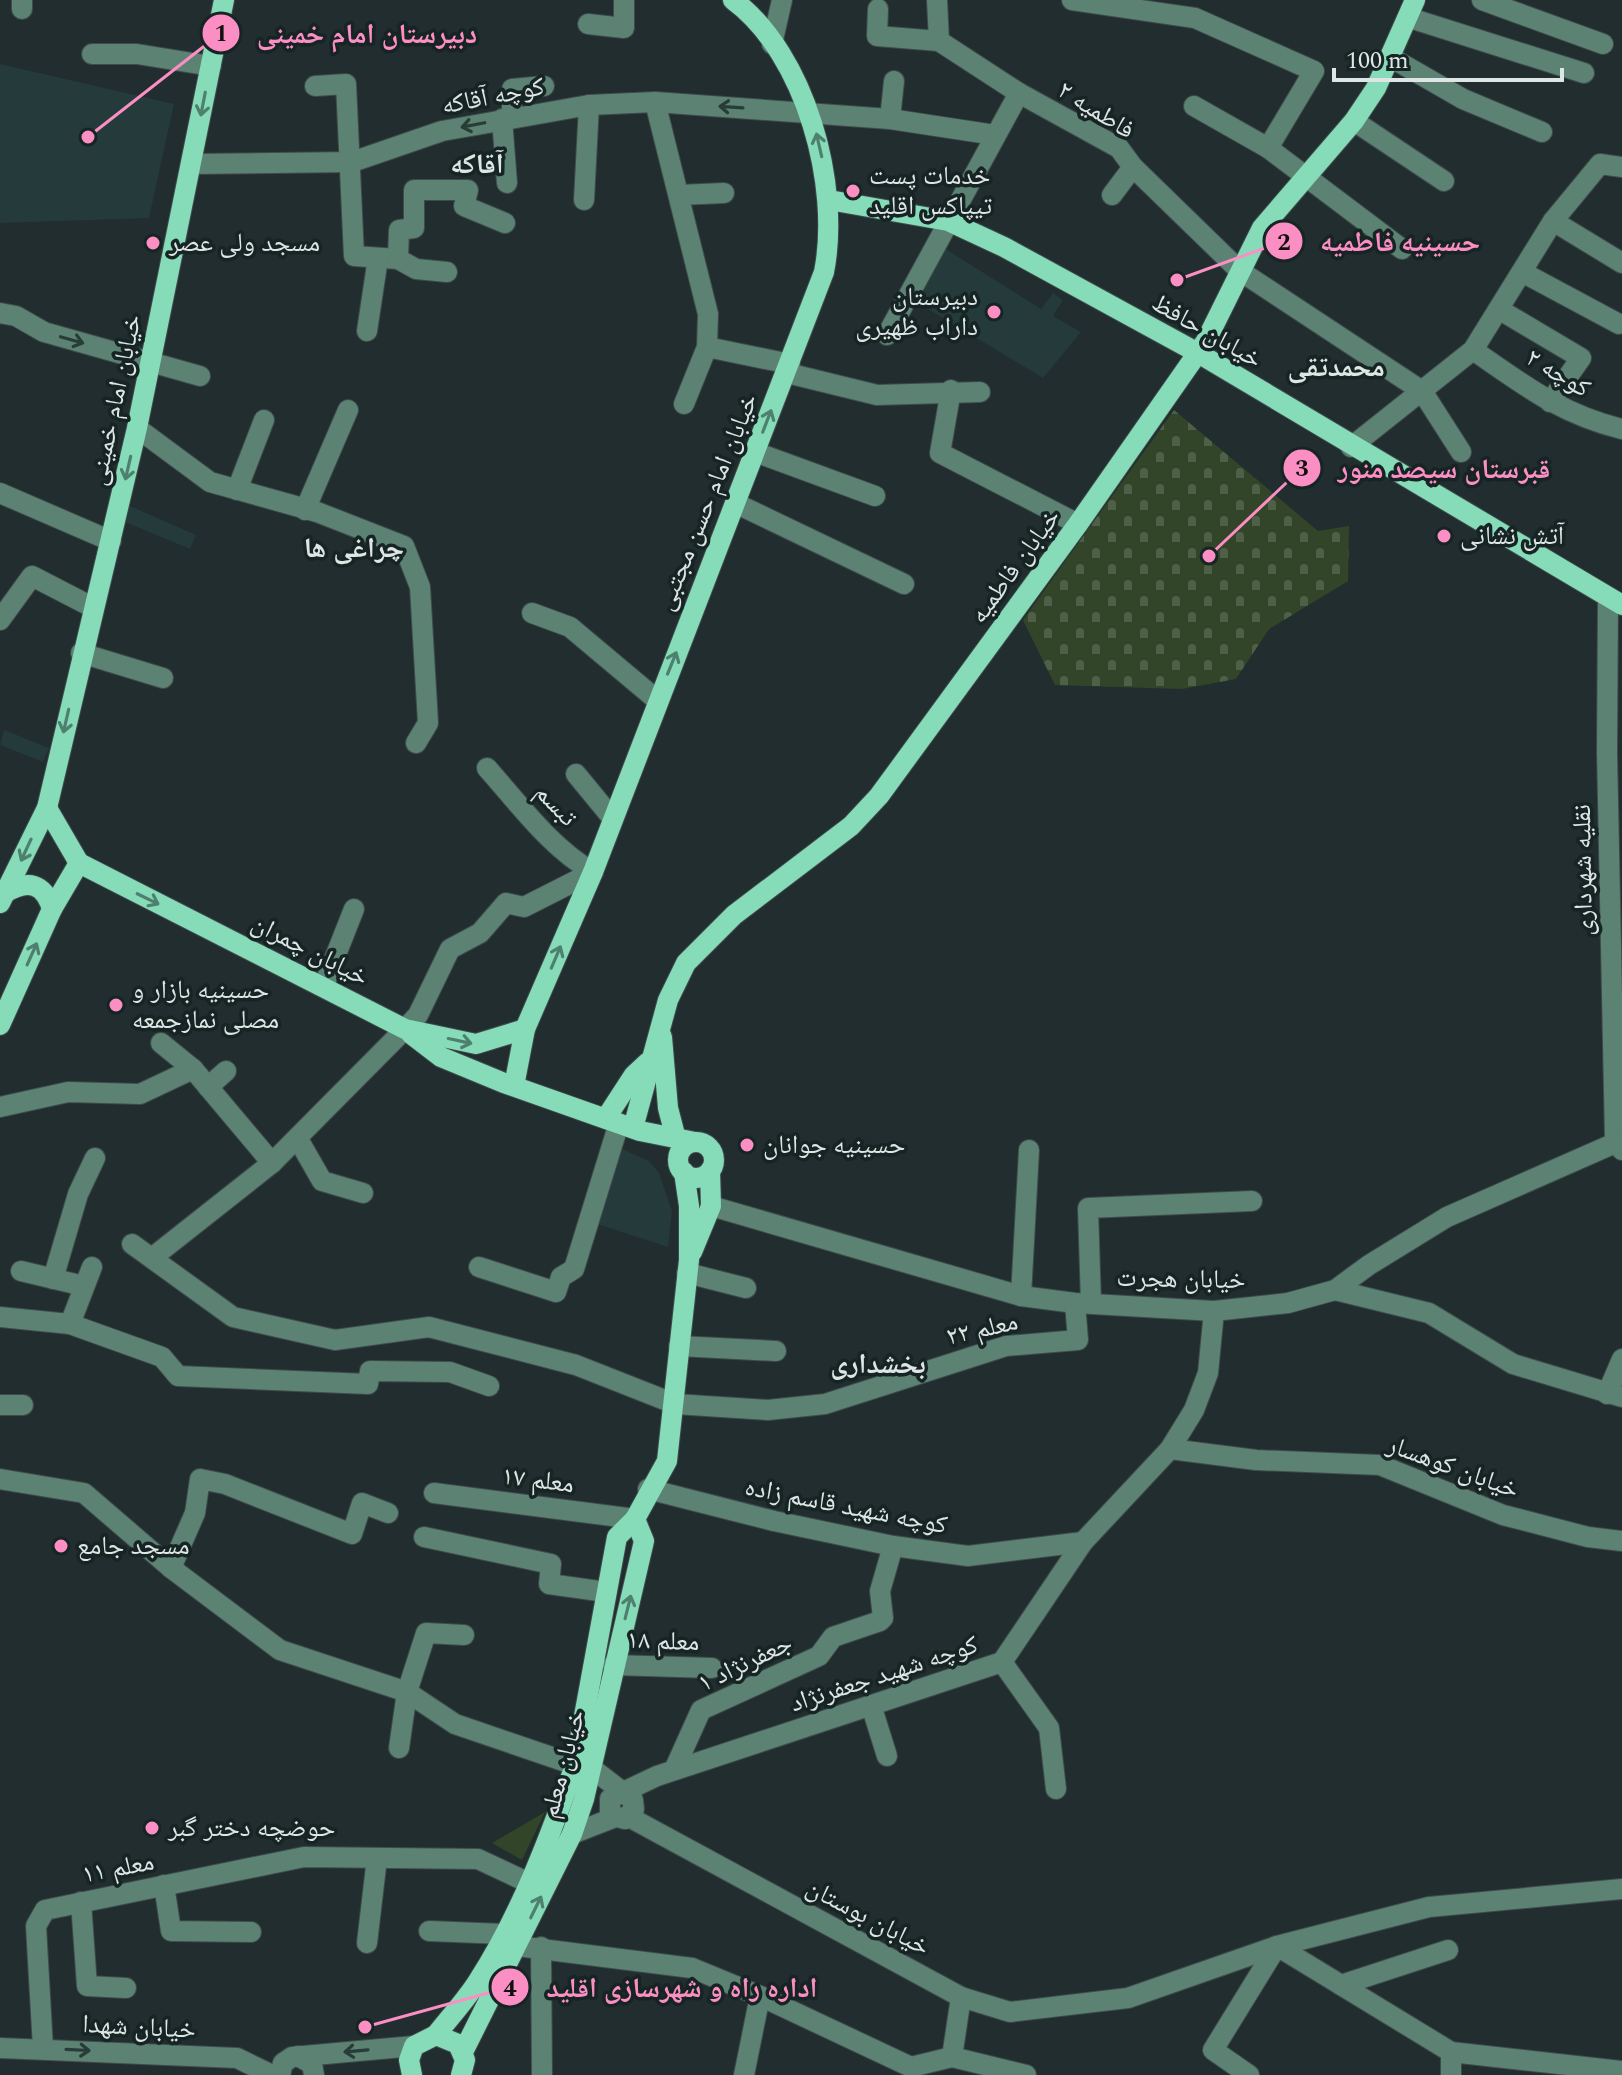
<svg xmlns="http://www.w3.org/2000/svg" width="1622" height="2075" viewBox="0 0 1622 2075" font-family="Spectral,'Noto Naskh Arabic',serif">
  <style>
    .built { fill: #253a3a }
    .cemetery { fill: url(#cemetery-stones) }
    .park { fill: #324529 }
    .lines { fill: none; stroke-linecap: round; stroke-linejoin: round }
    .minor-casing { stroke: #3f4a4b; stroke-width: 22 }
    .major-casing { stroke: #3f4a4b; stroke-width: 22 }
    .minor { stroke: #5b8272; stroke-width: 20 }
    .major { stroke: #86dbb9; stroke-width: 20 }
    .oneway { stroke: #4e806e }
    .oneway2 { stroke: #283c38 }
    .poi-dot { fill: #fb8fc4; stroke: #172424; stroke-width: 3 }
    .labels { text-anchor: middle; dominant-baseline: central; stroke-width: 7; stroke-linejoin: round; paint-order: stroke }
    .street-label { font-size: 26px; fill: #dde5e5; stroke: #172424 }
    .poi-label { font-size: 26px; fill: #dde5e5; stroke: #172424; text-anchor: start }
    .neighbourhood-label { font-size: 28px; font-weight: bold; fill: #dde5e5; stroke: #172424 }
    .leader { fill: none; stroke: #fb8fc4; stroke-width: 3 }
    .callout-dot { fill: #fb8fc4; stroke: #172424; stroke-width: 3 }
    .mark-label { font-size: 24px; text-anchor: middle; font-weight: bold; fill: #111 }
    .callout-label { font-size: 28px; text-anchor: middle; font-weight: bold; fill: #fb8fc4; stroke: #172424; stroke-width: 7; stroke-linejoin: round; paint-order: stroke }
  </style>
  <defs>
    <pattern id="cemetery-stones" width="16" height="16" patternUnits="userSpaceOnUse" patternTransform="scale(2)"><rect width="16" height="16" fill="#324529"/><path d="M2 7V4a2 2 0 0 1 4 0v3zM10 15v-3a2 2 0 0 1 4 0v3z" fill="#4f6048"/></pattern>
  </defs>
  <rect width="100%" height="100%" fill="#212d2e"/>
  <g class="built">
    <path d="M0,64L174,104L149,218L0,223Z"/>
    <path d="M944,248L1041,309L1053,293L1063,300L1053,316L1081,332L1043,378L913,300Z"/>
    <path d="M128,505L196,535L190,549L125,522Z"/>
    <path d="M4,730L49,748L43,762L0,745Z"/>
    <path d="M620,1148L649,1161L659,1173L672,1211L668,1247L594,1223Z"/>
  </g>
  <path class="cemetery" d="M1174,410L1318,531L1349,526L1348,581L1269,629L1236,679L1182,689L1055,685L1023,620Z"/>
  <path class="park" d="M545,1812L522,1860L492,1843Z"/>
  <g class="lines">
    <g class="minor-casing">
      <g id="minor">
        <path d="M22,0V9"/>
        <path d="M937,0L939,41L1019,93L1119,148L1133,167L1240,271L1422,391L1461,452"/>
        <path d="M1072,0L1195,18L1314,71L1268,148L1402,249"/>
        <path d="M1482,0L1603,44"/>
        <path d="M878,9L877,36L939,41"/>
        <path d="M1410,18L1584,73"/>
        <path d="M588,24L624,28V0"/>
        <path d="M772,44L782,0"/>
        <path d="M92,54H137L211,66"/>
        <path d="M1390,57L1463,99L1542,132"/>
        <path d="M315,86L346,84L354,256L398,259L416,269L447,272"/>
        <path d="M655,102L708,314L707,347L684,404"/>
        <path d="M1194,106L1268,148"/>
        <path d="M512,117V89L544,86"/>
        <path d="M502,119L507,183"/>
        <path d="M890,119L894,81"/>
        <path d="M1354,121L1444,181"/>
        <path d="M191,164L352,162L442,131L589,105L655,102L890,119L995,135"/>
        <path d="M679,195L724,193"/>
        <path d="M1112,195L1133,167"/>
        <path d="M584,200L589,105"/>
        <path d="M1553,221L1622,263"/>
        <path d="M398,259L399,230L414,228V190H468L464,206L505,223"/>
        <path d="M1522,272L1619,324"/>
        <path d="M1500,310L1581,358L1550,402"/>
        <path d="M0,313L16,316L44,332L200,376"/>
        <path d="M367,331L378,258"/>
        <path d="M887,335L1019,93"/>
        <path d="M707,347L790,364"/>
        <path d="M1473,350C1524,385 1560,414 1622,429"/>
        <path d="M787,373L877,395L980,392"/>
        <path d="M951,390L940,453L1078,524"/>
        <path d="M137,428L210,482L317,512L404,546L420,587L428,723L416,743"/>
        <path d="M1351,447L1473,350L1553,221L1600,164L1622,167"/>
        <path d="M755,452L875,496"/>
        <path d="M237,490L264,420"/>
        <path d="M0,493L111,541"/>
        <path d="M735,503L904,584"/>
        <path d="M305,510L348,410"/>
        <path d="M1608,598L1607,752L1615,1141L1622,1150"/>
        <path d="M532,613L570,627L657,700"/>
        <path d="M0,620L32,576L92,607"/>
        <path d="M81,653L163,678"/>
        <path d="M487,768C519,804 551,848 593,872"/>
        <path d="M576,774L613,819"/>
        <path d="M324,985L354,909"/>
        <path d="M161,1043L193,1069"/>
        <path d="M208,1087L226,1071"/>
        <path d="M0,1107L68,1092L140,1094L193,1069L272,1163"/>
        <path d="M298,1139L322,1181L363,1193"/>
        <path d="M711,1206L1021,1296L1075,1303L1214,1311L1288,1303L1335,1290L1369,1265L1447,1217L1622,1140"/>
        <path d="M132,1244L233,1317L335,1340L429,1327L576,1365L675,1404L768,1410L825,1404L1006,1346L1078,1340L1075,1303"/>
        <path d="M153,1257L272,1163L405,1029L418,1015L450,949L480,933L506,903L524,907L593,872"/>
        <path d="M479,1267L556,1292L561,1277L574,1269L619,1123"/>
        <path d="M21,1271L84,1286"/>
        <path d="M687,1273L746,1288"/>
        <path d="M53,1279L78,1194L95,1158"/>
        <path d="M1335,1290L1429,1313L1513,1364L1622,1397"/>
        <path d="M1021,1296L1029,1150"/>
        <path d="M1091,1303L1088,1208L1252,1201"/>
        <path d="M0,1317L70,1324L162,1357L178,1376L368,1384L370,1371L450,1372L489,1386"/>
        <path d="M70,1324L92,1267"/>
        <path d="M679,1346L776,1351"/>
        <path d="M1607,1394L1622,1359"/>
        <path d="M0,1405H23"/>
        <path d="M1170,1449L1256,1460L1380,1465L1503,1515L1588,1537L1622,1541"/>
        <path d="M0,1479L84,1493L171,1568L280,1650L407,1692L455,1724L575,1765"/>
        <path d="M648,1489L774,1521L893,1546L968,1556L1083,1542"/>
        <path d="M434,1493L635,1519"/>
        <path d="M424,1537L551,1564L549,1584L606,1592"/>
        <path d="M171,1568L195,1513L200,1479L225,1484L352,1534L362,1503L388,1513"/>
        <path d="M1002,1662L1049,1728L1056,1789"/>
        <path d="M613,1665L712,1668"/>
        <path d="M871,1705L887,1756"/>
        <path d="M399,1748L407,1692L426,1633L464,1635"/>
        <path d="M594,1770L633,1800L634,1809L625,1819L610,1815V1799L621,1793L657,1776L1002,1662L1083,1542L1170,1449L1194,1410L1208,1373L1214,1311"/>
        <path d="M674,1770L701,1710L819,1656L833,1637L880,1621L883,1618L880,1591L893,1546"/>
        <path d="M629,1817L961,1997L1010,2012L1128,1998L1277,1946L1429,1907L1622,1889"/>
        <path d="M572,1834L613,1818"/>
        <path d="M164,1885L171,1931L251,1932"/>
        <path d="M81,1902L87,1986L126,1988"/>
        <path d="M429,1931L504,1934"/>
        <path d="M367,1943L377,1858"/>
        <path d="M517,1946L692,1968L760,1996L911,2067"/>
        <path d="M541,1947L542,2075"/>
        <path d="M1341,1985L1448,1950"/>
        <path d="M0,2048L237,2058L272,2075"/>
        <path d="M43,2048L36,1926L45,1910L304,1857L478,1859L527,1882"/>
        <path d="M298,2056L312,2064L314,2075"/>
        <path d="M952,2057L961,1997"/>
        <path d="M911,2067L952,2057L1026,2075"/>
        <path d="M280,2075L283,2063L292,2057L414,2046"/>
        <path d="M744,2075L760,1996"/>
        <path d="M1249,2075L1213,2050L1277,1946L1451,2052L1622,2071"/>
        <path d="M1451,2075V2052"/>
      </g>
    </g>
    <g class="major-casing">
      <g id="major">
        <path d="M829,200L948,221L1004,247L1198,353L1622,605"/>
        <path d="M47,808L79,863"/>
        <path d="M79,863L405,1029L476,1044L525,1029"/>
        <path d="M0,903L47,808L137,428L224,0"/>
        <path d="M52,909L79,863"/>
        <path d="M0,1025L52,909C44,883 28,879 5,893"/>
        <path d="M411,1034L441,1057L504,1083L640,1131L695,1142"/>
        <path d="M662,1037L668,1108L675,1135"/>
        <path d="M514,1086L525,1029L593,872L824,272C841,186 806,54 733,0"/>
        <path d="M606,1118L634,1075L648,1062"/>
        <path d="M633,1128L668,1000L686,963L734,915L851,826L879,796L1078,524L1206,341L1262,228L1354,121L1376,88L1415,0"/>
        <circle cx="696" cy="1160" r="18"/>
        <path d="M692,1252L711,1206L710,1171"/>
        <path d="M436,2035C450,2017 466,2000 478,1981C520,1916 550,1837 575,1765L617,1537L635,1519L667,1461L689,1260V1206L684,1172"/>
        <path d="M463,2052L572,1834L584,1799L644,1541L635,1519"/>
        <path d="M412,2075L409,2060L414,2046L436,2035L458,2044L465,2060L461,2075"/>
      </g>
    </g>
    <use href="#minor" class="minor"/>
    <use href="#major" class="major"/>
  </g>
  <defs><path id="oneway-shaft" d="M-6 0H5M1.5-3L5.5 0L1.5 3" fill="none" stroke-width="1.6" stroke-linecap="round" stroke-linejoin="round" transform="scale(2)"/></defs>
  <g class="oneway">
    <use href="#oneway-shaft" transform="translate(203 104) rotate(101)"/>
    <use href="#oneway-shaft" transform="translate(819 145) rotate(-103)"/>
    <use href="#oneway-shaft" transform="translate(767 421) rotate(-69)"/>
    <use href="#oneway-shaft" transform="translate(128 468) rotate(103)"/>
    <use href="#oneway-shaft" transform="translate(672 663) rotate(-68)"/>
    <use href="#oneway-shaft" transform="translate(66 721) rotate(103)"/>
    <use href="#oneway-shaft" transform="translate(26 850) rotate(115)"/>
    <use href="#oneway-shaft" transform="translate(148 899) rotate(26)"/>
    <use href="#oneway-shaft" transform="translate(32 954) rotate(-66)"/>
    <use href="#oneway-shaft" transform="translate(556 957) rotate(-67)"/>
    <use href="#oneway-shaft" transform="translate(460 1041) rotate(12)"/>
    <use href="#oneway-shaft" transform="translate(628 1607) rotate(-76)"/>
    <use href="#oneway-shaft" transform="translate(536 1907) rotate(-64)"/>
  </g>
  <g class="oneway2">
    <use href="#oneway-shaft" transform="translate(731 107) rotate(-176)"/>
    <use href="#oneway-shaft" transform="translate(473 125) rotate(169)"/>
    <use href="#oneway-shaft" transform="translate(72 340) rotate(16)"/>
    <use href="#oneway-shaft" transform="translate(78 2050) rotate(3)"/>
    <use href="#oneway-shaft" transform="translate(356 2051) rotate(175)"/>
  </g>
  <g class="poi-dot">
    <circle cx="853" cy="191" r="8"/>
    <circle cx="153" cy="243" r="8"/>
    <circle cx="994" cy="312" r="8"/>
    <circle cx="1444" cy="536" r="8"/>
    <circle cx="116" cy="1005" r="8"/>
    <circle cx="747" cy="1145" r="8"/>
    <circle cx="61" cy="1546" r="8"/>
    <circle cx="152" cy="1828" r="8"/>
  </g>
  <g class="labels">
    <g class="street-label">
      <text transform="translate(493 96) rotate(-11)">کوچه آقاکه</text>
      <text transform="translate(1096 110) rotate(32)">فاطمیه ۲</text>
      <text transform="translate(1207 331) rotate(30)">خیابان حافظ</text>
      <text transform="translate(1558 373) rotate(31)">کوچه ۲</text>
      <text transform="translate(115 400) rotate(-78)">خیابان امام خمینی</text>
      <text transform="translate(707 502) rotate(-68)">خیابان امام حسن مجتبی</text>
      <text transform="translate(1015 566) rotate(-54)">خیابان فاطمیه</text>
      <text transform="translate(556 805) rotate(46)">تبسم</text>
      <text transform="translate(1583 870) rotate(-91)">نقلیه شهرداری</text>
      <text transform="translate(310 950) rotate(27)">خیابان چمران</text>
      <text transform="translate(1181 1279) rotate(1)">خیابان هجرت</text>
      <text transform="translate(982 1329) rotate(-13)">معلم ۲۲</text>
      <text transform="translate(1453 1467) rotate(20)">خیابان کوهسار</text>
      <text transform="translate(538 1480) rotate(7)">معلم ۱۷</text>
      <text transform="translate(846 1506) rotate(11)">کوچه شهید قاسم زاده</text>
      <text transform="translate(663 1641) rotate(2)">معلم ۱۸</text>
      <text transform="translate(745 1663) rotate(-26)">جعفرنژاد ۱</text>
      <text transform="translate(884 1674) rotate(-18)">کوچه شهید جعفرنژاد</text>
      <text transform="translate(563 1764) rotate(-75)">خیابان معلم</text>
      <text transform="translate(118 1868) rotate(-11)">معلم ۱۱</text>
      <text transform="translate(868 1917) rotate(28)">خیابان بوستان</text>
      <text transform="translate(139 2027) rotate(3)">خیابان شهدا</text>
    </g>
    <g class="poi-label">
      <text x="869" y="176">خدمات پست<tspan x="869" dy="30">تیپاکس اقلید</tspan></text>
      <text x="169" y="243">مسجد ولی عصر</text>
      <text x="978" y="297" text-anchor="end">دبیرستان<tspan x="978" dy="30">داراب ظهیری</tspan></text>
      <text x="1460" y="536">آتش نشانی</text>
      <text x="132" y="990">حسینیه بازار و<tspan x="132" dy="30">مصلی نمازجمعه</tspan></text>
      <text x="763" y="1145">حسینیه جوانان</text>
      <text x="77" y="1546">مسجد جامع</text>
      <text x="168" y="1828">حوضچه دختر گبر</text>
    </g>
    <g class="neighbourhood-label">
      <text x="477" y="164">آقاکه</text>
      <text x="1336" y="367">محمدتقی</text>
      <text x="354" y="548">چراغی ها</text>
      <text x="878" y="1364">بخشداری</text>
    </g>
  </g>
  <path class="leader" d="M88 137L221 33M1177 280L1284 241M1209 556L1302 468M365 2027L510 1987"/>
  <g class="callout-dot">
    <circle cx="88" cy="137" r="8"/>
    <circle cx="1177" cy="280" r="8"/>
    <circle cx="1209" cy="556" r="8"/>
    <circle cx="365" cy="2027" r="8"/>
    <circle cx="221" cy="33" r="20"/>
    <circle cx="1284" cy="241" r="20"/>
    <circle cx="1302" cy="468" r="20"/>
    <circle cx="510" cy="1987" r="20"/>
  </g>
  <g class="mark-label">
    <text x="221" y="41">1</text>
    <text x="1284" y="250">2</text>
    <text x="1302" y="476">3</text>
    <text x="510" y="1996">4</text>
  </g>
  <g class="callout-label">
    <text x="367" y="43">دبیرستان امام خمینی</text>
    <text x="1400" y="251">حسینیه فاطمیه</text>
    <text x="1444" y="478">قبرستان سیصد منور</text>
    <text x="682" y="1997">اداره راه و شهرسازی اقلید</text>
  </g>
  <path d="M1334 68v12h228v-12" fill="none" stroke="#dde5e5" stroke-width="4"/>
  <text x="1346" y="68" font-size="24" fill="#dde5e5" stroke="#172424" stroke-width="6" paint-order="stroke">100 m</text>
</svg>
